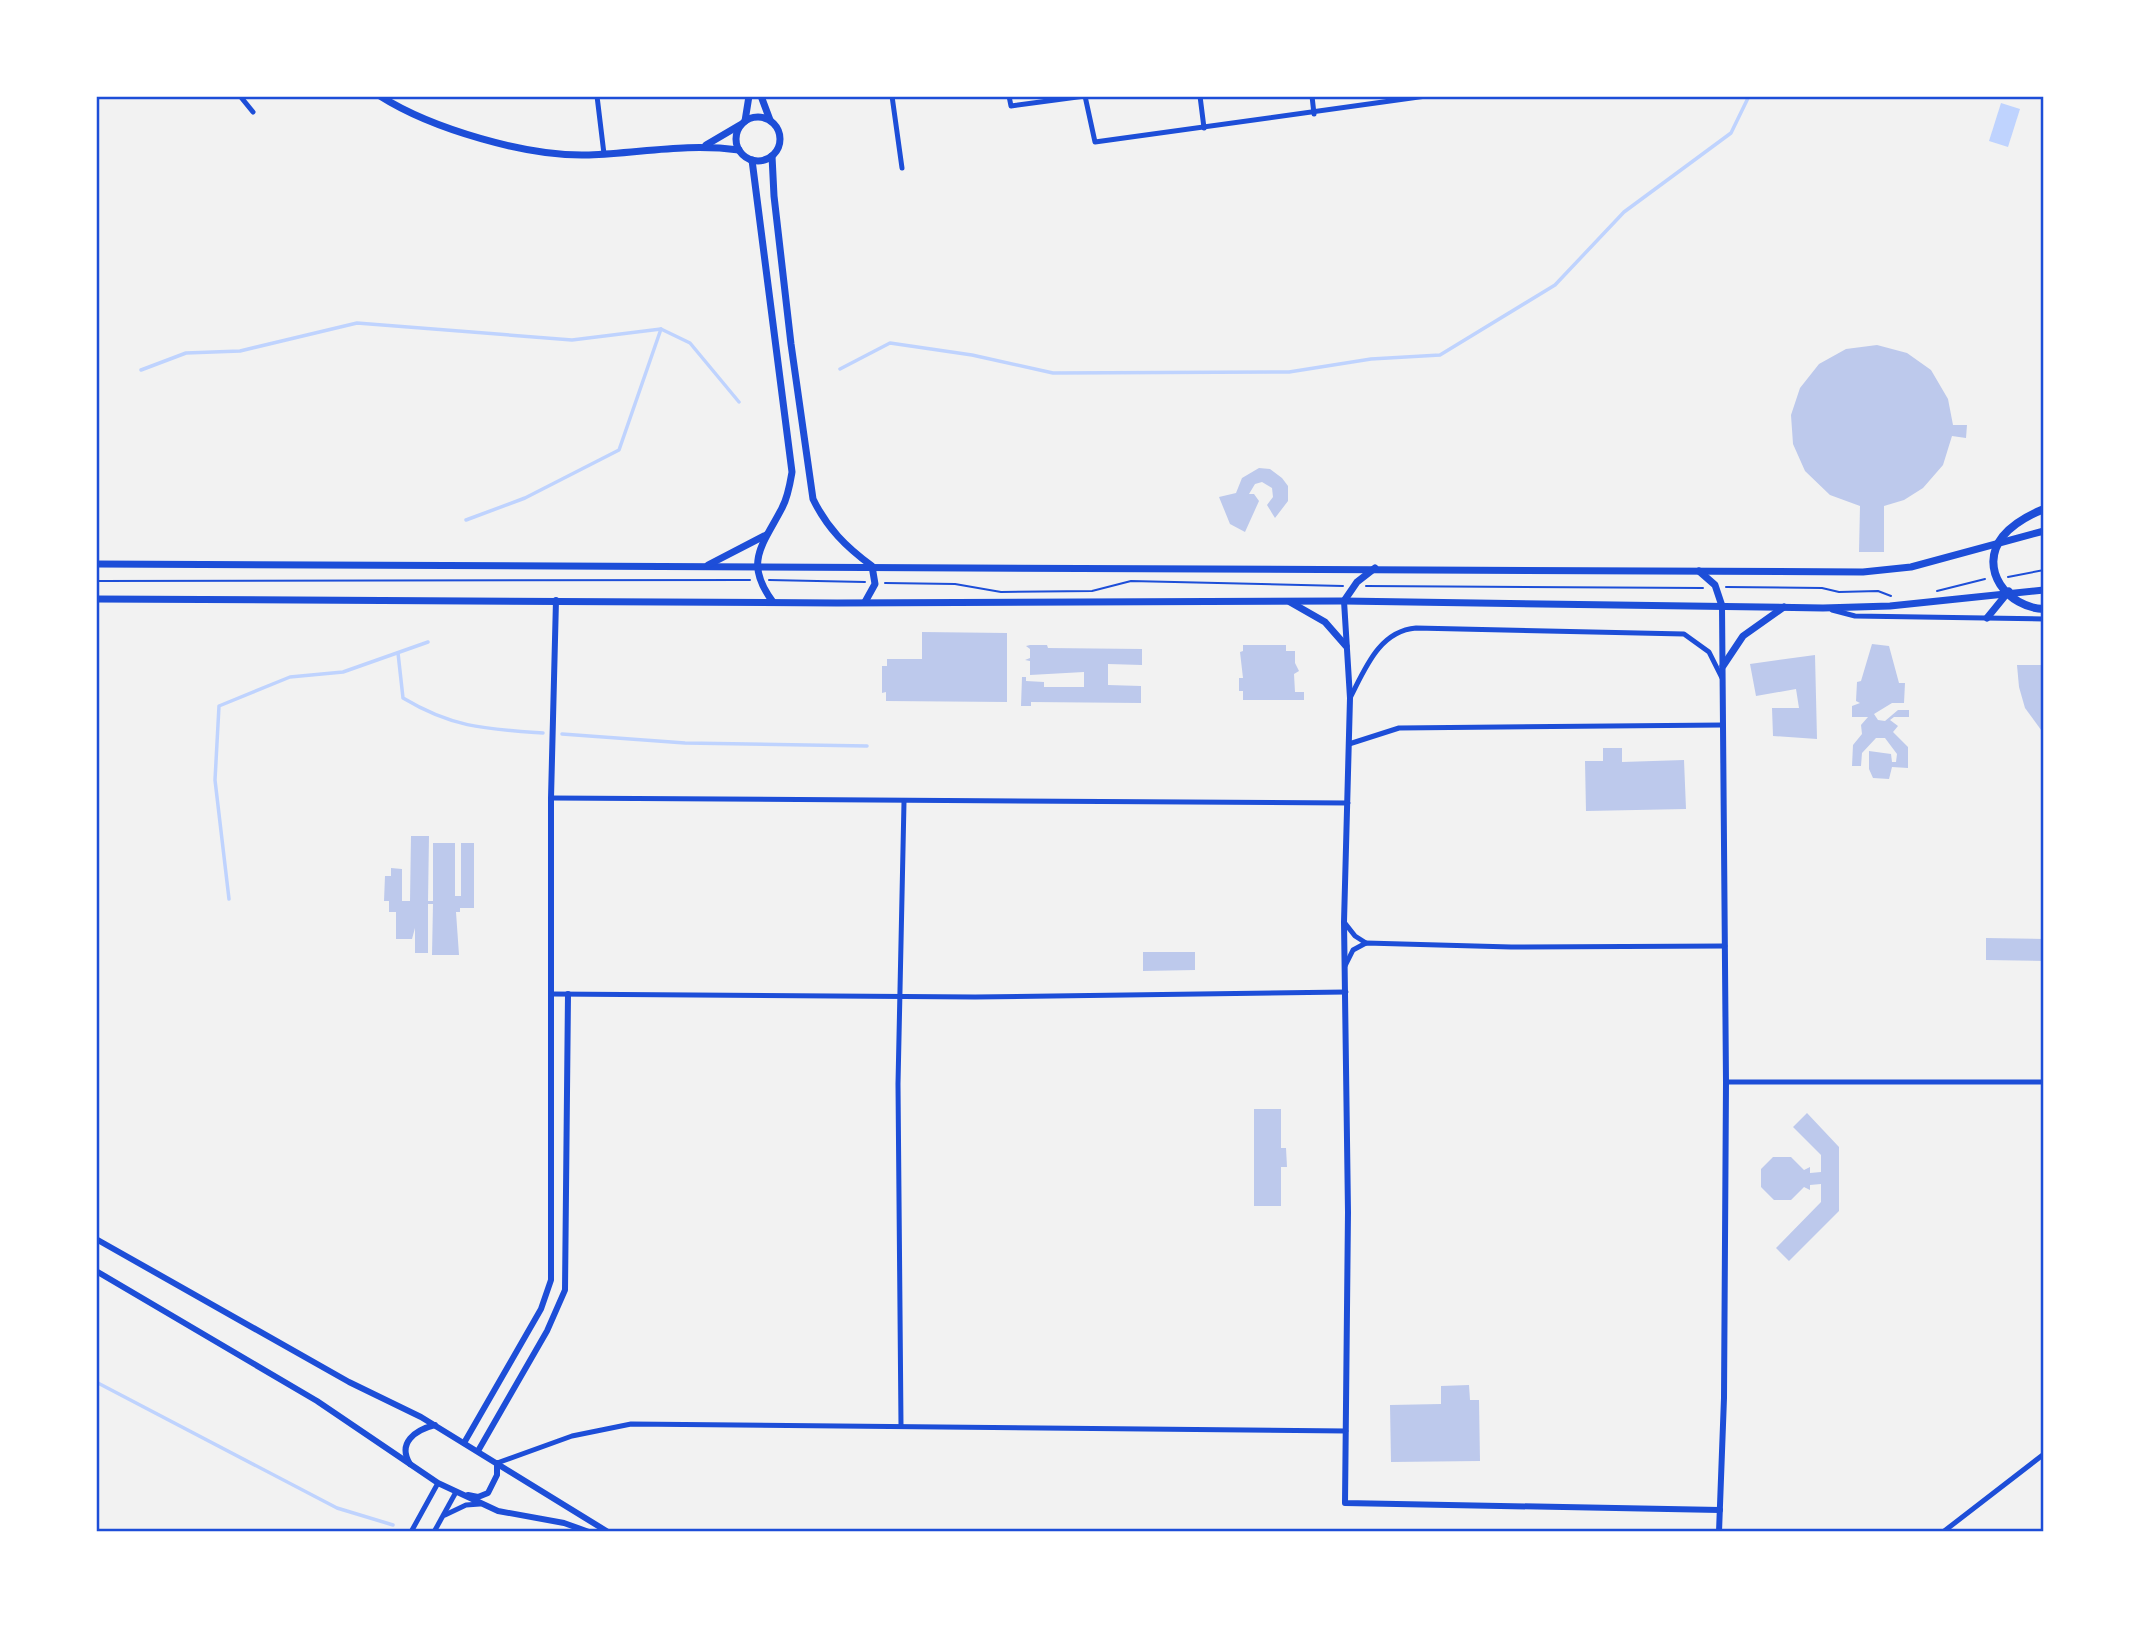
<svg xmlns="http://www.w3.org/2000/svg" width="2140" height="1628" viewBox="0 0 2140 1628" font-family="'Noto Sans',sans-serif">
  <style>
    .water { fill: #bfd3fe }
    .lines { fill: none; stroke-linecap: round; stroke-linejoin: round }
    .stream { stroke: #bfd3fe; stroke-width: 3.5 }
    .building { fill: #bdc9ec }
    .path { stroke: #1d4ed8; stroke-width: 2 }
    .minor { stroke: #1d4ed8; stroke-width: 5 }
    .tertiary { stroke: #1d4ed8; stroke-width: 6 }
    .secondary { stroke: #1d4ed8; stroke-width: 7 }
    .primary { stroke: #1d4ed8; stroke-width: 8 }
    .neatline { fill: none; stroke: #1d4ed8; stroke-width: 2.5 }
  </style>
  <rect width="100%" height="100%" fill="#f2f2f2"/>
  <path class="water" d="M2001,103L2020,109L2008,147L1989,141Z"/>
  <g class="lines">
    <g class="stream">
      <path d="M840,369L890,343L972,355L1053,373L1289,372L1371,359L1440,355L1555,285L1624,212L1731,133L1749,96"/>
      <path d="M141,370L186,353L240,351L357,323L572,340L661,329"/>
      <path d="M466,520L525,498L619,450L661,329L690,343L739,402"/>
      <path d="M398,653L403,698C453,728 486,729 543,733"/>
      <path d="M562,734L685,743L867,746"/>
      <path d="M229,899L215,780L219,706L290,677L343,672L428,642"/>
      <path d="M96,1382L337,1508L393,1525"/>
    </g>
  </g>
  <g class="building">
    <path d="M1877,345L1907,353L1931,370L1948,399L1953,425H1967L1966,438L1952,436L1943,465L1923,488L1904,500L1884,506V552H1859L1860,506L1830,495L1805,471L1793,444L1791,415L1800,388L1819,364L1846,349Z"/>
    <path d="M1259,468L1270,469L1282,478L1288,486V501L1275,518L1267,505L1273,497L1272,488L1262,482L1255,484L1249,494H1254L1259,501L1245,532L1230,524L1219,497L1236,493L1242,478Z"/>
    <path d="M922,632L1007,633V702L886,701V692L882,693V666H887V659H922Z"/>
    <path d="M1872,644L1889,646L1899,683H1905L1904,703H1892L1874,714L1878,720L1885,721L1898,710H1909V717H1894L1890,720L1898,726L1893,732L1908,747V768L1892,767L1889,779L1873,778L1869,769V751L1891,754L1892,762H1896L1897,754L1885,738H1876L1862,753L1861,766H1852L1853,745L1862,734L1861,725L1868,717H1852V706L1860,703L1856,701L1857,682L1861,681Z"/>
    <path d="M1030,645H1047L1048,648L1142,649V665L1108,664V685L1141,686V703L1031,702V706H1021L1022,677H1026V681L1044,682V687H1084V672L1030,675V661L1025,660L1030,658V649L1026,646Z"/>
    <path d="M1243,645H1286V651H1295V663L1299,671L1294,674L1295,692H1304V700H1243V691H1239V678H1243L1240,652L1243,651Z"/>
    <path d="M1815,655L1817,739L1773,736L1772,708H1799L1796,689L1756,696L1750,664Z"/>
    <path d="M2017,665H2044V734L2025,708L2019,687Z"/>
    <path d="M1603,748H1622V762L1684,760L1686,809L1586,811L1585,761H1603Z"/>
    <path d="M411,836H429L428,901H433V843H455V896H461V843H474V908H460V912H456L459,955H432L433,904H428V953H415V928L412,939H396V912H389V901H384L385,876H391V868L402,869V901H410Z"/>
    <path d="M1986,938L2044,939V961L1986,960Z"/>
    <path d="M1143,952H1195V970L1143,971Z"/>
    <path d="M1254,1109H1281V1148H1286L1287,1167H1281V1206H1254Z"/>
    <path d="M1807,1113L1839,1147V1211L1789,1261L1776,1248L1821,1202V1184L1810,1185V1190L1804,1187L1791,1200H1774L1761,1187V1169L1773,1157H1791L1804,1170L1810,1167V1173L1821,1172V1155L1793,1127Z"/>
    <path d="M1469,1385L1470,1400H1479L1480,1461L1391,1462L1390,1405L1441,1404V1386Z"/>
  </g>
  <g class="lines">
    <g class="path">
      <path d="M2008,577L2044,570"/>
      <path d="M769,580L865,582"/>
      <path d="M96,581L750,580"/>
      <path d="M885,583L955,584L1001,592L1092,591L1131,581L1343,586"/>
      <path d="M1366,586L1703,588"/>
      <path d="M1726,587L1822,588L1839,592L1878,591L1891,596"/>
      <path d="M1937,591L1985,579"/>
    </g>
    <g class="minor">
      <path d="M240,96L253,112"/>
      <path d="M597,96L604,154"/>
      <path d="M892,96L902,168"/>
      <path d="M1009,96L1011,106L1085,96L1095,142L1426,96"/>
      <path d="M1200,96L1204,128"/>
      <path d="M1312,96L1314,114"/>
      <path d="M1832,610L1855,616L2044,619"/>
      <path d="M1350,698C1365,669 1379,631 1416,628L1684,634L1709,652L1722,678"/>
      <path d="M1349,744L1399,728L1723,725"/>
      <path d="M551,798L1348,803"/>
      <path d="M1344,922L1355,936L1366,943"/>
      <path d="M1345,966L1353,950L1366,943L1511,947L1725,946"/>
      <path d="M552,994L975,997L1346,992"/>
      <path d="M1726,1082H2044"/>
      <path d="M901,1425L898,1084L904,802"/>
      <path d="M497,1463L572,1436L631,1424L1346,1431"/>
      <path d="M445,1515L466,1505L480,1504"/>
      <path d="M411,1532L438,1483"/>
      <path d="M434,1532L456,1492"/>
      <path d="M1943,1532L2044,1454"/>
    </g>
    <g class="tertiary">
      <path d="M1344,601L1350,698L1344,922L1348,1212L1345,1503L1720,1510"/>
      <path d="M96,1239L349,1382L421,1417L608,1532"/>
      <path d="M96,1271L317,1401L438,1483L498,1511L564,1523L589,1532"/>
      <path d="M464,1443L541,1309L551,1280V798L556,600"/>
      <path d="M478,1451L547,1331L565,1290L568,994"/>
      <path d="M410,1464C397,1443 415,1430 435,1425"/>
      <path d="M468,1495L478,1497L488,1493L497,1475V1463"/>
      <path d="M1719,1532L1724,1398L1726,1082L1722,606"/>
    </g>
    <g class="secondary">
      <path d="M380,96C432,129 528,157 589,155C642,153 685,143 739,150"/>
      <path d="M761,96L770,120"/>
      <circle cx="758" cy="139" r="22"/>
      <path d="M745,121L749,96"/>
      <path d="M706,145L740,125"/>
      <path d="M772,156L774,196L791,344L813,499C827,528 846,547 872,566L875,584L865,602"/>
      <path d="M752,160L792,472C790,484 788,497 782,508C763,545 743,562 773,602"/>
      <path d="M96,564L1863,572L1911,567L2044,531"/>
      <path d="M708,565L766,535"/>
      <path d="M1699,571L1715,585L1722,606"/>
      <path d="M96,599L837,603L1344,601L1823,608L1890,606L2044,590"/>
      <path d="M1344,601L1357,582L1375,568"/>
      <path d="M1290,602L1325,622L1346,646"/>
      <path d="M1987,618L2009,591"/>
      <path d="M1723,666L1743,636L1784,607"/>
    </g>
    <path class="primary" d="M2044,509C2029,515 2013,524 2003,536C1977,569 2008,608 2044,609"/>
  </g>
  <rect width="2140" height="1628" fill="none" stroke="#ffffff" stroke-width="196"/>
  <rect x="98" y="98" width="1944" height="1432" class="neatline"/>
</svg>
